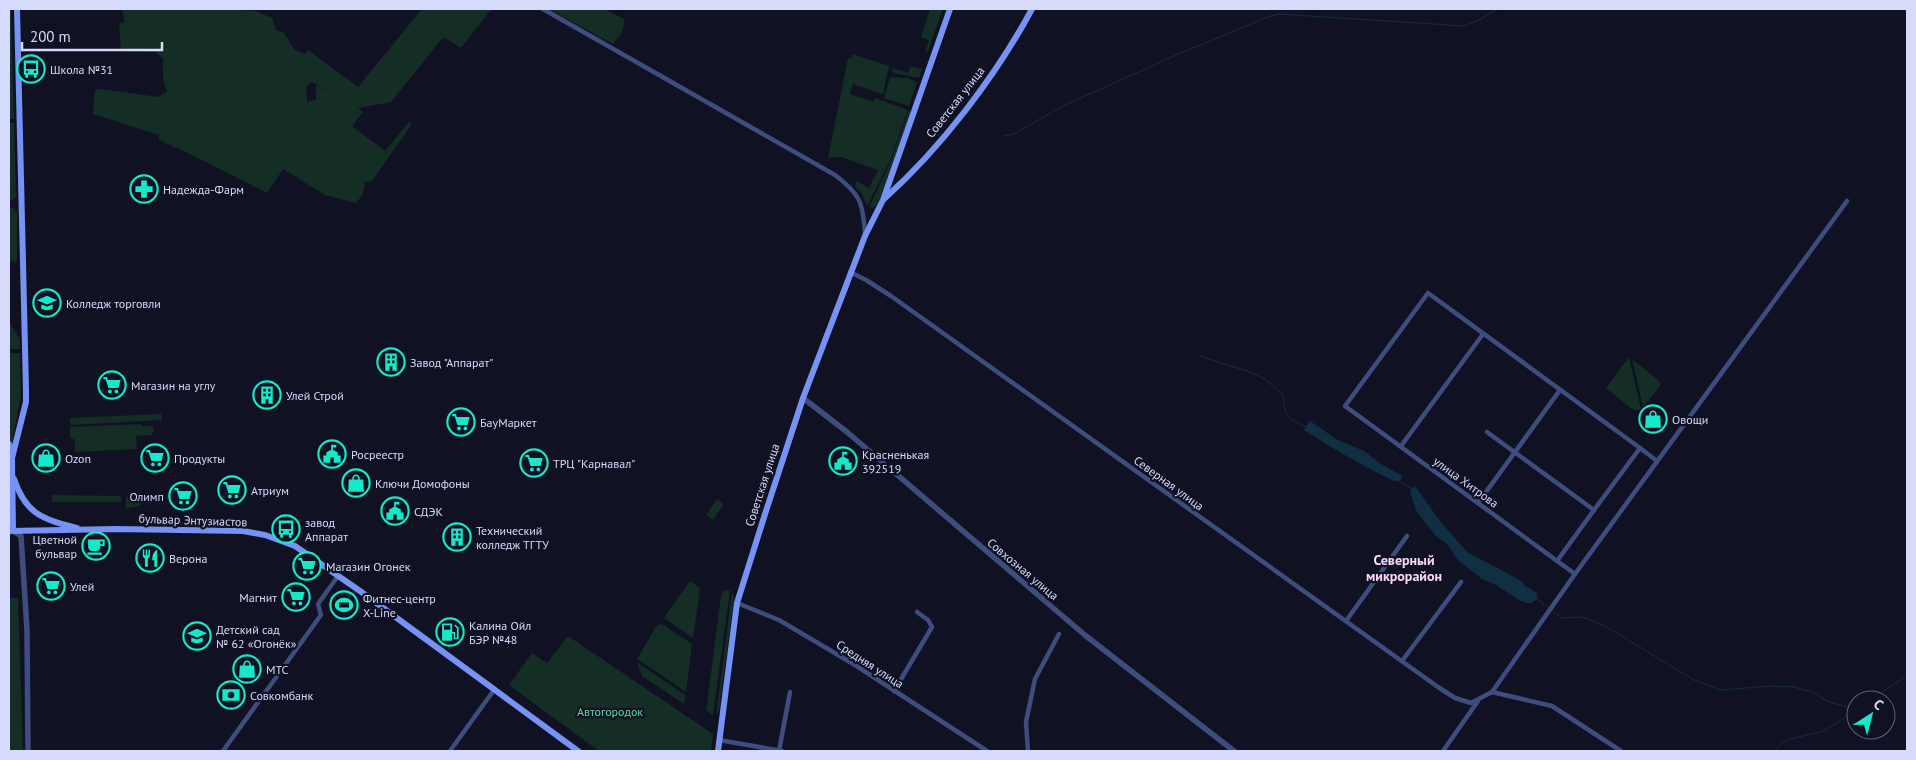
<svg xmlns="http://www.w3.org/2000/svg" width="1916" height="760" viewBox="0 0 1916 760" font-family="'PT Sans',sans-serif">
  <style>
    .green { fill: #142d25; fill-rule: evenodd }
    .water { fill: #102f42 }
    .lines { fill: none; stroke-linecap: round; stroke-linejoin: round }
    .stream { stroke: #102f42; stroke-width: 1 }
    .minor { stroke: #3f4d7e; stroke-width: 4.5 }
    .tertiary { stroke: #3f4d7e; stroke-width: 5.5 }
    .secondary { stroke: #7592f4; stroke-width: 6 }
    .labels { text-anchor: middle; dominant-baseline: central; stroke-width: 4.5; stroke-linejoin: round; paint-order: stroke }
    .poi-label { font-size: 12px; fill: #d6dbfc; stroke: #101223; text-anchor: start }
    .street-label { font-size: 12px; fill: #d6dbfc; stroke: #101223 }
    .park-label { font-size: 12px; fill: #67d69e; stroke: #101223 }
    .neighbourhood-label { font-size: 14px; font-weight: bold; fill: #fcd8f8; stroke: #101223 }
  </style>
  <rect width="100%" height="100%" fill="#101223"/>
  <g class="green">
    <path d="M9,9H11L14,119H9Z"/>
    <path d="M122,9H237L240,10L256,11L272,18L276,30L284,33L294,49L305,54L308,50L358,87L422,9H496L490,11L461,48L445,38L441,40L391,102L358,108L363,112L352,126L385,151L409,122L412,124L372,181L365,182L363,194L356,203L325,195L283,169L267,193C231,175 196,156 159,140V135L93,114L95,90L101,89L158,97L167,92L163,79V59L156,52L121,51L119,23L125,22ZM312,82L340,98L316,85V100L308,101V109L306,87Z"/>
    <path d="M549,9H604L624,19C626,29 619,37 613,44Z"/>
    <path d="M930,9H943L928,51H925L929,40L921,37Z"/>
    <path d="M852,54L889,66L883,94L853,84L850,94L873,102L875,98L908,110L890,161L867,206L862,194L855,186L857,181L869,188L878,170L841,157L828,158L848,58H851Z"/>
    <path d="M911,66L922,69L919,78L894,73L892,70V68L908,73Z"/>
    <path d="M890,77L907,78L917,82L909,106L884,98Z"/>
    <path d="M909,110L911,113L894,162L877,205L873,208L869,207L891,161Z"/>
    <path d="M9,123H14L16,196L14,199L9,201Z"/>
    <path d="M9,207L14,208L17,212V258L15,265L14,261H9Z"/>
    <path d="M9,313L10,323L20,339V349H9Z"/>
    <path d="M9,353H20L21,395L11,449L9,441Z"/>
    <path d="M1629,357L1641,409L1638,411L1632,409L1606,388Z"/>
    <path d="M1632,359L1660,382V386L1643,407Z"/>
    <path d="M161,414L162,420L70,425V418Z"/>
    <path d="M141,424V426H152L154,430L151,435L136,436L137,449L75,452V440L70,437V427Z"/>
    <path d="M52,495L121,496V502H52Z"/>
    <path d="M145,495L147,497L140,506L126,508V497Z"/>
    <path d="M717,499L724,504L713,520L706,515Z"/>
    <path d="M690,581L700,588L693,638L664,618Z"/>
    <path d="M724,590L730,591L713,715L706,710L707,703L721,595Z"/>
    <path d="M732,592L734,597L719,711L716,715Z"/>
    <path d="M9,598H18L23,751H9Z"/>
    <path d="M662,624L692,644L686,692L637,659L657,625Z"/>
    <path d="M568,636L713,734L711,751H599L509,685L532,653L547,663Z"/>
    <path d="M637,662L685,695L684,704L642,676Z"/>
  </g>
  <g class="water">
    <path d="M1310,421L1336,439L1364,451L1381,464L1401,475L1402,478L1399,481H1394C1363,466 1333,449 1304,430Z"/>
    <path d="M1415,486L1440,521L1467,552L1520,580L1525,586L1537,593V599L1532,603H1527L1519,600L1496,585L1482,579L1458,560L1447,544L1436,536L1417,512L1410,493L1412,488Z"/>
  </g>
  <g class="lines">
    <g class="stream">
      <path d="M1005,136L1014,134L1063,106L1174,56L1270,16L1279,14L1464,26L1477,21L1498,9"/>
      <path d="M1199,356L1247,371L1265,379L1283,395C1284,417 1288,419 1307,427"/>
      <path d="M1399,481L1412,489"/>
      <path d="M1536,598L1549,608"/>
      <path d="M1552,610L1562,618L1582,617L1605,626L1694,680L1721,690L1770,686L1794,687L1812,692L1829,702L1856,709"/>
      <path d="M1870,700L1907,676"/>
      <path d="M1776,751C1784,735 1809,737 1825,730C1835,725 1845,717 1855,710"/>
    </g>
    <g class="minor">
      <path d="M543,9L835,175C860,194 863,202 865,234"/>
      <path d="M850,272L866,280L891,296L1438,687L1455,698L1471,703L1492,692L1575,574L1847,201"/>
      <path d="M1487,432L1594,510L1557,561"/>
      <path d="M1401,446L1483,334"/>
      <path d="M1478,503L1560,390"/>
      <path d="M1594,510L1640,448L1657,461"/>
      <path d="M1575,574L1345,406L1428,293L1640,448"/>
      <path d="M737,603L779,620L855,665L987,751"/>
      <path d="M1346,621L1407,536"/>
      <path d="M1402,661L1461,582"/>
      <path d="M894,691L932,627L928,620L917,612"/>
      <path d="M1492,692L1552,706L1621,751"/>
      <path d="M719,740L782,751"/>
      <path d="M223,751L321,615L318,604L338,576"/>
      <path d="M450,751L494,690"/>
      <path d="M779,751L790,692"/>
      <path d="M1028,751L1026,722L1035,679L1059,634"/>
      <path d="M1443,751L1478,701"/>
    </g>
    <g class="tertiary">
      <path d="M803,398L847,432L1086,636L1234,751"/>
      <path d="M13,531L21,536L27,630L28,751"/>
    </g>
    <g class="secondary">
      <path d="M884,199C941,148 996,76 1032,9"/>
      <path d="M9,444L12,457"/>
      <path d="M14,479C26,515 43,519 77,528"/>
      <path d="M9,531L117,529L243,531L265,535L295,546L360,591L578,751"/>
      <path d="M13,531L12,458L26,402V390L17,9"/>
      <path d="M718,751L737,603L766,511L803,398L865,236L883,200L950,9"/>
    </g>
  </g>
  <defs>
    <g id="bus-ring" transform="scale(1.4375)"><circle r="9.5" fill="#101223" stroke="#13eac9" stroke-width="1.5"/><path d="M-5-6H5V4H4V6H2V4H-2V6H-4V4H-5ZM-3.5-4V0h7V-4ZM-3.5 1.2v1.5H-2V1.2ZM2 1.2v1.5H3.5V1.2Z" fill="#13eac9"/></g>
    <g id="pharmacy-ring" transform="scale(1.4375)"><circle r="9.5" fill="#101223" stroke="#13eac9" stroke-width="1.5"/><path d="M-2-6h4v4h4v4h-4v4h-4v-4h-4v-4h4Z" fill="#13eac9"/></g>
    <g id="university-ring" transform="scale(1.4375)"><circle r="9.5" fill="#101223" stroke="#13eac9" stroke-width="1.5"/><path d="M0-5L7-2L0 1L-7-2ZM-4 1L0 2.5L4 1V4Q0 6-4 4Z" fill="#13eac9"/></g>
    <g id="building-ring" transform="scale(1.4375)"><circle r="9.5" fill="#101223" stroke="#13eac9" stroke-width="1.5"/><path d="M-4-6H4V6H1V3H-1V6H-4ZM-2.5-4.3h1.7v1.8h-1.7ZM.8-4.3h1.7v1.8H.8ZM-2.5-1h1.7V.8h-1.7ZM.8-1h1.7V.8H.8Z" fill="#13eac9"/></g>
    <g id="supermarket-ring" transform="scale(1.4375)"><circle r="9.5" fill="#101223" stroke="#13eac9" stroke-width="1.5"/><path d="M-6-5.5h2.5l.6 2H6L4.5 2H-2.5L-4.4-4H-6ZM-1.5 3.2a1.3 1.3 0 1 0 .1 0ZM3 3.2a1.3 1.3 0 1 0 .1 0Z" fill="#13eac9"/></g>
    <g id="shop-ring" transform="scale(1.4375)"><circle r="9.5" fill="#101223" stroke="#13eac9" stroke-width="1.5"/><path d="M-5-2.5h2.3a2.7 3.5 0 0 1 5.4 0H5L5.5 6h-11ZM-1.5-2.5h3a1.5 2.3 0 0 0-3 0Z" fill="#13eac9"/></g>
    <g id="civic-ring" transform="scale(1.4375)"><circle r="9.5" fill="#101223" stroke="#13eac9" stroke-width="1.5"/><path d="M-.6-6.5H3V-4.5H.6V-3L4-1V1h2V6H-6V1h2V-1L-.6-3ZM-1.2 2.5V6h2.4V2.5Z" fill="#13eac9"/></g>
    <g id="cafe-ring" transform="scale(1.4375)"><circle r="9.5" fill="#101223" stroke="#13eac9" stroke-width="1.5"/><path d="M-5.5-4.5H6V0H3Q3 3.5 0 3.5H-2.5Q-5.5 3.5-5.5 0ZM3-3.2v2h1.7v-2ZM-6 4.5H4V6H-6Z" fill="#13eac9"/></g>
    <g id="restaurant-ring" transform="scale(1.4375)"><circle r="9.5" fill="#101223" stroke="#13eac9" stroke-width="1.5"/><path d="M-5-6h1v4h1v-4h1v4h1v-4h1v5L-1.5 .5V6h-2V.5L-5-1ZM5-6V6H3V1.5H1.5Q1.5-4 5-6Z" fill="#13eac9"/></g>
    <g id="stadium-ring" transform="scale(1.4375)"><circle r="9.5" fill="#101223" stroke="#13eac9" stroke-width="1.5"/><path d="M0-5a6.5 5 0 1 0 0 10a6.5 5 0 1 0 0-10ZM-3.5-1.8h7v3.6h-7Z" fill="#13eac9"/></g>
    <g id="fuel-ring" transform="scale(1.4375)"><circle r="9.5" fill="#101223" stroke="#13eac9" stroke-width="1.5"/><path d="M-5.5-6h7V0h2V4h1.3V-2.5L3-4.5l.8-.8L6-3V5H2.5V1h-1V6h-7ZM-4.2-4.7v3.2H.2V-4.7Z" fill="#13eac9"/></g>
    <g id="school-ring" transform="scale(1.4375)"><circle r="9.5" fill="#101223" stroke="#13eac9" stroke-width="1.5"/><path d="M0-5L7-2L0 1L-7-2ZM-4 1L0 2.5L4 1V4Q0 6-4 4Z" fill="#13eac9"/></g>
    <g id="bank-ring" transform="scale(1.4375)"><circle r="9.5" fill="#101223" stroke="#13eac9" stroke-width="1.5"/><path d="M-6-4H6V4H-6ZM0-2.3a2.3 2.3 0 1 0 0 4.6a2.3 2.3 0 1 0 0-4.6Z" fill="#13eac9"/></g>
  </defs>
  <g fill-rule="evenodd">
    <use href="#bus-ring" x="31" y="69"/>
    <use href="#pharmacy-ring" x="144" y="189"/>
    <use href="#university-ring" x="47" y="303"/>
    <use href="#building-ring" x="391" y="362"/>
    <use href="#supermarket-ring" x="112" y="385"/>
    <use href="#building-ring" x="267" y="395"/>
    <use href="#shop-ring" x="1653" y="419"/>
    <use href="#supermarket-ring" x="461" y="422"/>
    <use href="#civic-ring" x="332" y="454"/>
    <use href="#shop-ring" x="46" y="458"/>
    <use href="#supermarket-ring" x="155" y="458"/>
    <use href="#civic-ring" x="843" y="461"/>
    <use href="#supermarket-ring" x="534" y="463"/>
    <use href="#shop-ring" x="356" y="483"/>
    <use href="#supermarket-ring" x="232" y="490"/>
    <use href="#supermarket-ring" x="183" y="496"/>
    <use href="#civic-ring" x="395" y="511"/>
    <use href="#bus-ring" x="286" y="529"/>
    <use href="#building-ring" x="457" y="537"/>
    <use href="#cafe-ring" x="96" y="546"/>
    <use href="#restaurant-ring" x="150" y="558"/>
    <use href="#supermarket-ring" x="307" y="566"/>
    <use href="#supermarket-ring" x="51" y="586"/>
    <use href="#supermarket-ring" x="296" y="597"/>
    <use href="#stadium-ring" x="344" y="605"/>
    <use href="#fuel-ring" x="450" y="632"/>
    <use href="#school-ring" x="197" y="636"/>
    <use href="#shop-ring" x="247" y="669"/>
    <use href="#bank-ring" x="231" y="695"/>
  </g>
  <g class="labels">
    <g class="poi-label">
      <text x="50" y="69">Школа №31</text>
      <text x="163" y="189">Надежда-Фарм</text>
      <text x="66" y="303">Колледж торговли</text>
      <text x="410" y="362">Завод "Аппарат"</text>
      <text x="131" y="385">Магазин на углу</text>
      <text x="286" y="395">Улей Строй</text>
      <text x="1672" y="419">Овощи</text>
      <text x="480" y="422">БауМаркет</text>
      <text x="351" y="454">Росреестр</text>
      <text x="862" y="454">Красненькая<tspan x="862" dy="14">392519</tspan></text>
      <text x="65" y="458">Ozon</text>
      <text x="174" y="458">Продукты</text>
      <text x="553" y="463">ТРЦ "Карнавал"</text>
      <text x="375" y="483">Ключи Домофоны</text>
      <text x="251" y="490">Атриум</text>
      <text x="164" y="496" text-anchor="end">Олимп</text>
      <text x="414" y="511">СДЭК</text>
      <text x="305" y="522">завод<tspan x="305" dy="14">Аппарат</tspan></text>
      <text x="476" y="530">Технический<tspan x="476" dy="14">колледж ТГТУ</tspan></text>
      <text x="77" y="539" text-anchor="end">Цветной<tspan x="77" dy="14">бульвар</tspan></text>
      <text x="169" y="558">Верона</text>
      <text x="326" y="566">Магазин Огонек</text>
      <text x="70" y="586">Улей</text>
      <text x="277" y="597" text-anchor="end">Магнит</text>
      <text x="363" y="598">Фитнес-центр<tspan x="363" dy="14">X-Line</tspan></text>
      <text x="469" y="625">Калина Ойл<tspan x="469" dy="14">БЭР №48</tspan></text>
      <text x="216" y="629">Детский сад<tspan x="216" dy="14">№ 62 «Огонёк»</tspan></text>
      <text x="266" y="669">МТС</text>
      <text x="250" y="695">Совкомбанк</text>
    </g>
    <g class="street-label">
      <text transform="translate(955 102) rotate(-52)">Советская улица</text>
      <text transform="translate(1466 482) rotate(36)">улица Хитрова</text>
      <text transform="translate(1169 483) rotate(36)">Северная улица</text>
      <text transform="translate(762 485) rotate(-72)">Советская улица</text>
      <text transform="translate(193 520) rotate(2)">бульвар Энтузиастов</text>
      <text transform="translate(1023 569) rotate(40)">Совхозная улица</text>
      <text transform="translate(870 664) rotate(33)">Средняя улица</text>
    </g>
    <g class="park-label">
      <text x="610" y="711">Автогородок</text>
    </g>
    <g class="neighbourhood-label">
      <text x="1404" y="560">Северный<tspan x="1404" dy="16">микрорайон</tspan></text>
    </g>
  </g>
  <rect width="1916" height="760" fill="none" stroke="#d6dbfc" stroke-width="20"/>
  <g transform="translate(1871 715) rotate(36)"><circle r="24" fill="#101223" stroke="#5f627a"/>
  <path d="M0-4L9 19L0 12L-9 19Z" fill="#13eac9"/>
  <text y="-8" font-size="14" font-weight="bold" text-anchor="middle" fill="#d6dbfc">С</text>
  </g>
  <path d="M22 42v8h140v-8" fill="none" stroke="#d6dbfc" stroke-width="2.5"/>
  <text x="30" y="42" font-size="15" fill="#d6dbfc" stroke="#101223" stroke-width="4" paint-order="stroke">200 m</text>
</svg>
